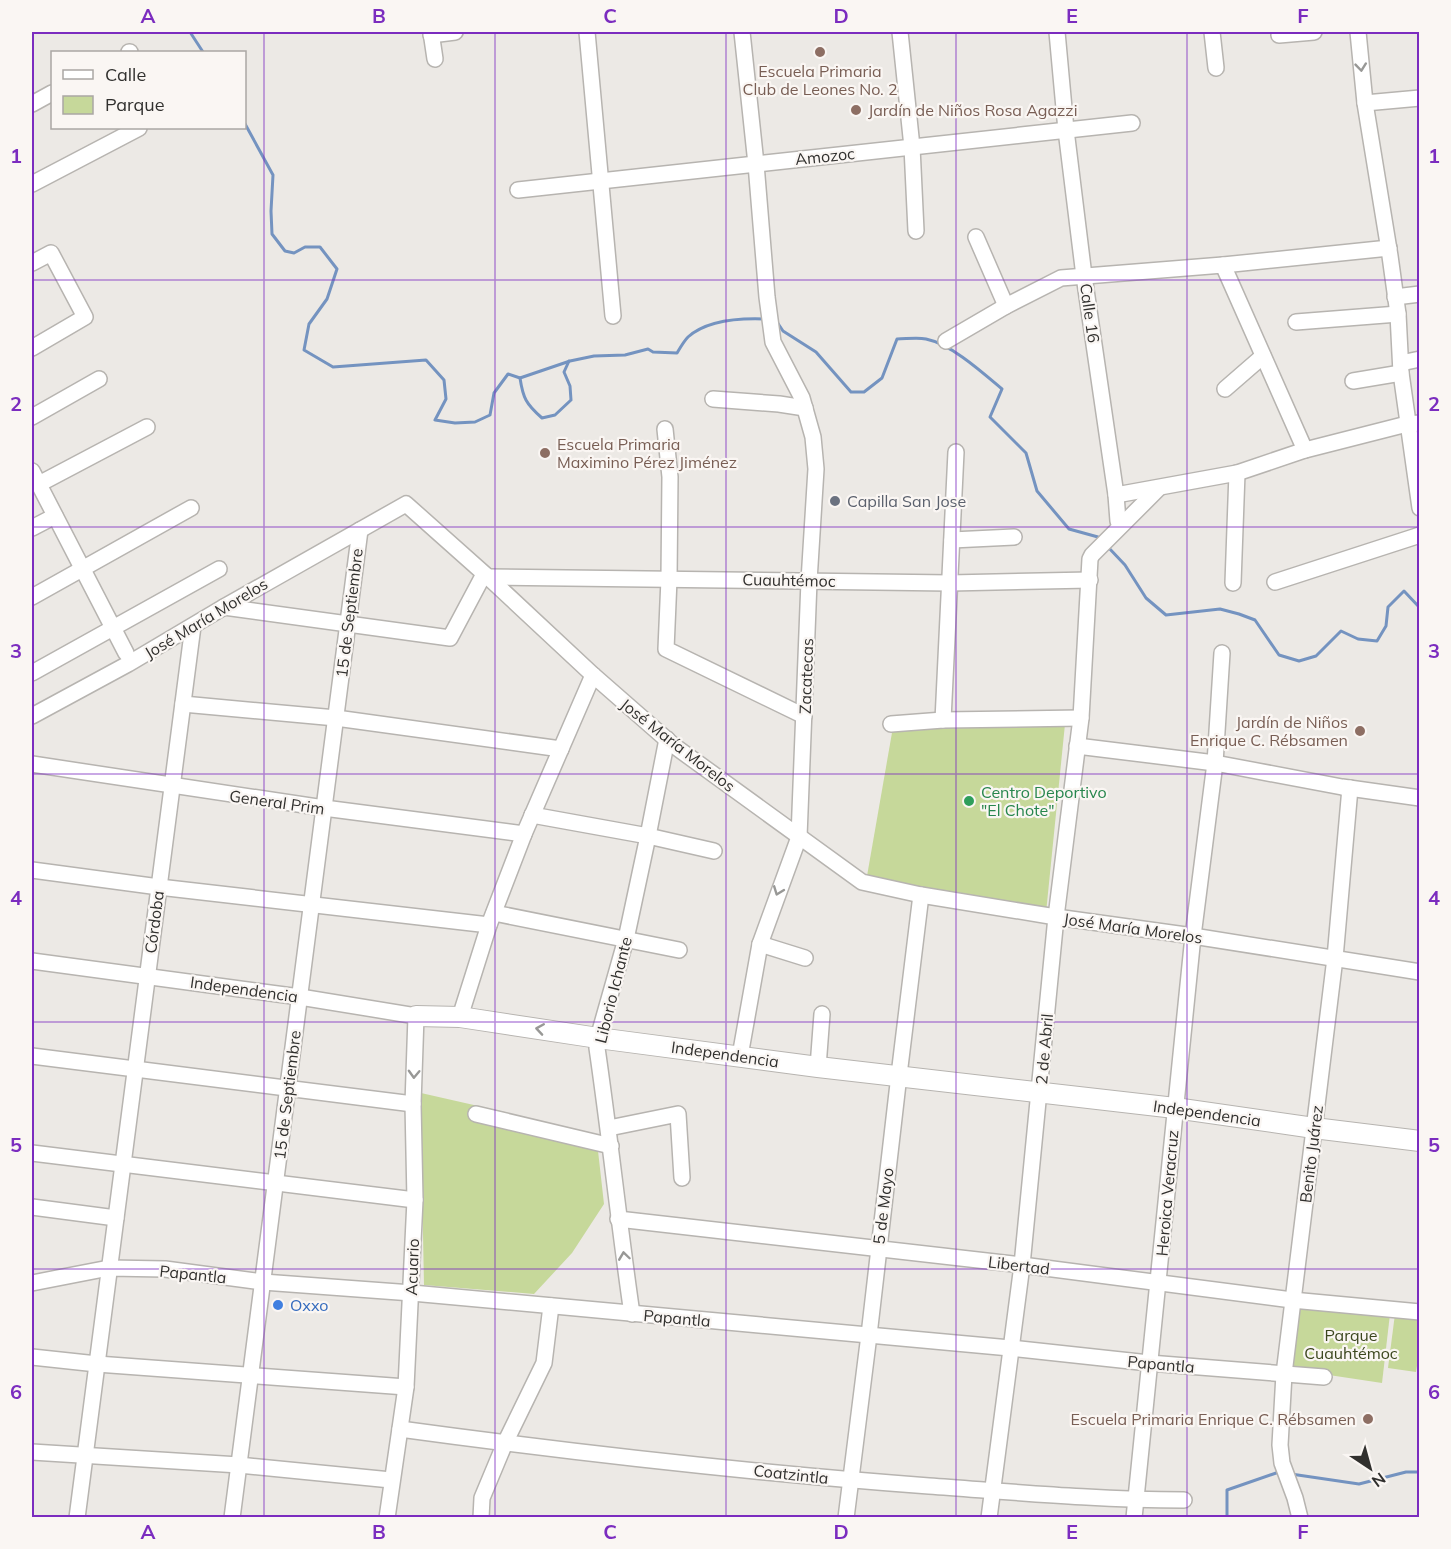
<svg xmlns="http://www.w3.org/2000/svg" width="1451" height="1549" viewBox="0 0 1451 1549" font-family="Mulish,sans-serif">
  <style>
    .green { fill: #c6d89a }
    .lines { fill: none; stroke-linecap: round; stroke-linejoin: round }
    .stream { stroke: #7493c0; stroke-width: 3 }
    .minor-casing { stroke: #b7b4b0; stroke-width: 18 }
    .major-casing { stroke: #b7b4b0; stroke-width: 22 }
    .minor { stroke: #fff; stroke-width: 15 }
    .major { stroke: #fff; stroke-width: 20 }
    .oneway { stroke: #989896 }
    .grid { fill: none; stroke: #7b2cbf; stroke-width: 1.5; stroke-opacity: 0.55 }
    .education-dot { fill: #8d6e63; stroke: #faf6f3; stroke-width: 2 }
    .worship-dot { fill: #6b7280; stroke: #faf6f3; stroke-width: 2 }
    .leisure-dot { fill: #2e9e5b; stroke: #faf6f3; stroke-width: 2 }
    .shop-dot { fill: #3f7fe0; stroke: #faf6f3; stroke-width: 2 }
    .labels { text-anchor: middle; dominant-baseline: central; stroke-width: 4.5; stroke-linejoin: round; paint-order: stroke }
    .education-label { font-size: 16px; fill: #785e54; stroke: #faf6f3; text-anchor: start }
    .street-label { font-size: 16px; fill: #31302e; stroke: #faf6f3 }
    .worship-label { font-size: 16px; fill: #5b616d; stroke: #faf6f3; text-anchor: start }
    .leisure-label { font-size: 16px; fill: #27864d; stroke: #faf6f3; text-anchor: start }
    .shop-label { font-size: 16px; fill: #366cbe; stroke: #faf6f3; text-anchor: start }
    .park-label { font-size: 16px; fill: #3b461d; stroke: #faf6f3 }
    .neatline { fill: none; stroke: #7b2cbf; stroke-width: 2 }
    .grid-label { font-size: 20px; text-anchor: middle; font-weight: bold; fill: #7b2cbf }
  </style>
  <rect width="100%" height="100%" fill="#ece9e5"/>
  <g class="green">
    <path d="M1065,724L1046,913L867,876L893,727Z"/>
    <path d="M421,1093L509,1113L507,1123L597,1142L604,1204L572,1253L534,1294L424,1285L421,1130Z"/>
    <path d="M1296,1304L1390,1314L1382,1383L1289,1369Z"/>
    <path d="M1395,1314L1419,1317L1420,1348L1416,1372L1388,1368Z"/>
  </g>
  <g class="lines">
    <g class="stream">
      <path d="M190,32L203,52"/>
      <path d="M244,122L273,175L271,211L272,234L285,251L294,253L305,247H320L337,269L327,299L309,324L304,350L333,367L426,360L444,380L446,399L435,420L455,423L475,422L490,415L494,393L508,374L520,378L570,361L594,356L625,355L648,349L653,352L677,353C680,348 684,341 688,337C707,320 742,318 766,319"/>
      <path d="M777,322L783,331L816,352L851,392H864L882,378L897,339C906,339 917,337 926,339C951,344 982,372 1002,389L990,417L1026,453L1037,491L1069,529L1098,537L1101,540"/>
      <path d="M520,378C523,398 526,404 542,418L555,415L571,400L570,386L564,372L569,361"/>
      <path d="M1108,547L1125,565L1146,598L1166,615L1220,609L1239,614L1255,620L1279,655L1299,661L1316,656L1341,631L1358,639L1377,641L1386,626L1388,607L1404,591L1420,608"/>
      <path d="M1291,1474L1359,1484L1406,1472H1420"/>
      <path d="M1227,1518V1490L1279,1472"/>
    </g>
    <g class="minor-casing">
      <g id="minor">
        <path d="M431,32L435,59"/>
        <path d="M587,32L613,316"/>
        <path d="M900,32L912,147L916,231"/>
        <path d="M1057,32L1066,130L1084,276L1116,495L1118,521L1121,525"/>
        <path d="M1212,32L1216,68"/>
        <path d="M1358,32L1365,103L1390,256L1398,314L1401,373L1420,508"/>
        <path d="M431,35L455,32"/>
        <path d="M1279,35L1314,32"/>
        <path d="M129,52H130"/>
        <path d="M1365,103L1420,98"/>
        <path d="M32,104L52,93"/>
        <path d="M32,184L139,128"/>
        <path d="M518,190L1132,123"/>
        <path d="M976,237L1006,306"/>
        <path d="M32,263L51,253L85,317L32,348"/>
        <path d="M1223,265L1305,450"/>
        <path d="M1395,297L1420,294"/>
        <path d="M1296,322L1398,314"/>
        <path d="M946,341L1006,306L1061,278L1223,265L1389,248"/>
        <path d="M1401,363L1420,359"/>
        <path d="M1353,381L1401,373"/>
        <path d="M1225,389L1263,356"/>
        <path d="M713,399L779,404L805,408"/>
        <path d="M32,417L99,379"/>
        <path d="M665,429L670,477L669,579L666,649L804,716"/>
        <path d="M32,471L126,653"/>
        <path d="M39,484L147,427"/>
        <path d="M1116,495L1237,473L1305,450L1407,424L1420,423"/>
        <path d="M32,528L55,516"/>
        <path d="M952,540L1014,537"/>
        <path d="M488,577L950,583L1090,580"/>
        <path d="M1275,582L1420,535"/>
        <path d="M1233,583L1237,473"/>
        <path d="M32,597L191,508"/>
        <path d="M224,607L450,638L484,574"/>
        <path d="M32,673L219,569"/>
        <path d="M183,704L336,718L561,749"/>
        <path d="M32,716L128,664L224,607L406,504L488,577L593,675L673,745L862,882L921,895L1056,917L1193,936L1420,972"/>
        <path d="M943,720L956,452"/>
        <path d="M891,724L943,720L1081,718"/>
        <path d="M1077,746L1215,763L1342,787L1420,798"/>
        <path d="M32,764L324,808L524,834"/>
        <path d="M532,815L648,836L714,851"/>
        <path d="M32,870L159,887L489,925"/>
        <path d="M494,913L679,950"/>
        <path d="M760,944L805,958"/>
        <path d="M32,961L300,997L416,1016L413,1104L415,1200L406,1387L387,1518"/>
        <path d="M460,1017L489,925L524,834L593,675"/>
        <path d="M32,1056L413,1104"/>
        <path d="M740,1056L760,944L799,837L809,581L816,469L813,437L802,398L773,342L767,297L756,164L742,32"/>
        <path d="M818,1067L822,1014"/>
        <path d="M476,1114L611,1146"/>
        <path d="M609,1128L678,1114L682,1178"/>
        <path d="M32,1153L415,1200"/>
        <path d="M32,1207L116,1218"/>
        <path d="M618,1219L1022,1265L1292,1300L1420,1312"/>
        <path d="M32,1283L109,1268L165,1269L263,1282L412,1293L1010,1348L1149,1363L1324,1377"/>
        <path d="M632,1314C619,1225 610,1137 597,1048L598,1038L626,939L648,836L667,739"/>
        <path d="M32,1357L97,1364L406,1387"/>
        <path d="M400,1429C576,1453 753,1473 929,1486C1014,1492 1099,1500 1184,1500"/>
        <path d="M32,1452L239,1465L391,1480"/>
        <path d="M77,1518L193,626"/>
        <path d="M232,1518L360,530"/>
        <path d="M481,1518L482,1498L505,1443L544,1363L551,1306"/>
        <path d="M846,1518L869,1335L899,1075L921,895"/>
        <path d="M989,1518L1022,1265L1056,917L1081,718L1090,559L1092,555L1158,489"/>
        <path d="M1134,1518L1193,936L1215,763L1222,653"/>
        <path d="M1300,1518L1295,1498L1282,1463L1280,1445L1284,1374L1335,958L1350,788"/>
      </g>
    </g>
    <g class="major-casing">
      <path id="major" d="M416,1016L460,1017L598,1038L818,1067L1175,1108L1314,1128L1420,1141"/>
    </g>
    <use href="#minor" class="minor"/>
    <use href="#major" class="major"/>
  </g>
  <defs><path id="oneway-chevron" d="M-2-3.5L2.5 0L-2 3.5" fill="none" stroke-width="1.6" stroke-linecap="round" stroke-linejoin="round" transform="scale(1.5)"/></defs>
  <g class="oneway">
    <use href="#oneway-chevron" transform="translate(1361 67) rotate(84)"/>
    <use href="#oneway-chevron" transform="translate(778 891) rotate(111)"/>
    <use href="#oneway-chevron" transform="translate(540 1029) rotate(-171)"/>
    <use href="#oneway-chevron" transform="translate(414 1074) rotate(92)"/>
    <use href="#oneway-chevron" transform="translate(624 1256) rotate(-98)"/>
  </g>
  <path class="grid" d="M264,32V1518M495,32V1518M726,32V1518M956,32V1518M1187,32V1518M32,280H1420M32,527H1420M32,774H1420M32,1022H1420M32,1269H1420"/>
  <g class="education-dot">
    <circle cx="820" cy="52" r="6"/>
    <circle cx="856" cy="110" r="6"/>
    <circle cx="545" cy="453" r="6"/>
    <circle cx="1360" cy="731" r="6"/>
    <circle cx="1368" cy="1419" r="6"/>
  </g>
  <circle class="worship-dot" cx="835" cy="501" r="6"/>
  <circle class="leisure-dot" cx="969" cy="801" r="6"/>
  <circle class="shop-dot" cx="278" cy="1305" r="6"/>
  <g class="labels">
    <g class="education-label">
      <text x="820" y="71" text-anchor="middle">Escuela Primaria<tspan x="820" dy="18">Club de Leones No. 2</tspan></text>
      <text x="868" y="110">Jardín de Niños Rosa Agazzi</text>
      <text x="557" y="444">Escuela Primaria<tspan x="557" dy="18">Maximino Pérez Jiménez</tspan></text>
      <text x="1348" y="722" text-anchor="end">Jardín de Niños<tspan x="1348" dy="18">Enrique C. Rébsamen</tspan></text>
      <text x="1356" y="1419" text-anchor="end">Escuela Primaria Enrique C. Rébsamen</text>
    </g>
    <g class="street-label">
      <text transform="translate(825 156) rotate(-6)">Amozoc</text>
      <text transform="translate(1090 313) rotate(82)">Calle 16</text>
      <text transform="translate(789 580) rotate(1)">Cuauhtémoc</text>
      <text transform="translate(349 613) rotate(-83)">15 de Septiembre</text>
      <text transform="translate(206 618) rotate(-31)">José María Morelos</text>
      <text transform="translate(806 676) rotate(-88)">Zacatecas</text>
      <text transform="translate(678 745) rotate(38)">José María Morelos</text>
      <text transform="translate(277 802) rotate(8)">General Prim</text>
      <text transform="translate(154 922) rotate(-83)">Córdoba</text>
      <text transform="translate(1133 928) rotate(8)">José María Morelos</text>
      <text transform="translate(244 989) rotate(8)">Independencia</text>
      <text transform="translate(613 990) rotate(-76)">Liborio Ichante</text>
      <text transform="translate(1044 1049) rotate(-85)">2 de Abril</text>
      <text transform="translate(725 1054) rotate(8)">Independencia</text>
      <text transform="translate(287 1095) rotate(-83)">15 de Septiembre</text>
      <text transform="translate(1207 1113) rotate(8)">Independencia</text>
      <text transform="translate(1311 1154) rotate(-83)">Benito Juárez</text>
      <text transform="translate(1167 1193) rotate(-85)">Heroica Veracruz</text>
      <text transform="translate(883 1206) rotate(-83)">5 de Mayo</text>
      <text transform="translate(1019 1265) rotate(7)">Libertad</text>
      <text transform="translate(412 1267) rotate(-88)">Acuario</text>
      <text transform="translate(193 1274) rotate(6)">Papantla</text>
      <text transform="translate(677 1318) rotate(5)">Papantla</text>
      <text transform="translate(1161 1364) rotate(5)">Papantla</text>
      <text transform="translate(791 1474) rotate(6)">Coatzintla</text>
    </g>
    <g class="worship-label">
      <text x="847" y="501">Capilla San Jose</text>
    </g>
    <g class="leisure-label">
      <text x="981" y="792">Centro Deportivo<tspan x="981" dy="18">"El Chote"</tspan></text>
    </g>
    <g class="shop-label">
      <text x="290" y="1305">Oxxo</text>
    </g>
    <g class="park-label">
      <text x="1351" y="1335">Parque<tspan x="1351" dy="18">Cuauhtémoc</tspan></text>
    </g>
  </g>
  <rect width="1451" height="1549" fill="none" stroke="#faf6f3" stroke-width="66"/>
  <rect x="51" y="51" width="195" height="78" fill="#faf6f3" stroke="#aaa7a4" stroke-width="1.5"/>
  <rect x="63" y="70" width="30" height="9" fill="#ffffff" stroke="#aaa7a4" stroke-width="1.5"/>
  <text x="105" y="81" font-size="18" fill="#31302e">Calle</text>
  <rect x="63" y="96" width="30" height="18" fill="#c6d89a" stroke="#aaa7a4" stroke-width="1.5"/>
  <text x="105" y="111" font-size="18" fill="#31302e">Parque</text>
  <g transform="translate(1370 1468) rotate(144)" stroke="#faf6f3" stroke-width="4.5" paint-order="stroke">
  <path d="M0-4.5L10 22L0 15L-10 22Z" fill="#31302e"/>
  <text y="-9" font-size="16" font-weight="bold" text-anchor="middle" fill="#31302e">N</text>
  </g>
  <rect x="33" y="33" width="1385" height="1483" class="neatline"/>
  <g class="grid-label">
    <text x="148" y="23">A</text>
    <text x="379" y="23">B</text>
    <text x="610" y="23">C</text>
    <text x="841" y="23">D</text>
    <text x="1072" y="23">E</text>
    <text x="1303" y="23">F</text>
    <text x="16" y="163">1</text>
    <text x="1434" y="163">1</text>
    <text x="16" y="411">2</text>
    <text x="1434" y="411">2</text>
    <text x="16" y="658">3</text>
    <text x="1434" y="658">3</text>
    <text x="16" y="905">4</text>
    <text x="1434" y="905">4</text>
    <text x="16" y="1152">5</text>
    <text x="1434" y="1152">5</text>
    <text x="16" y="1399">6</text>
    <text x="1434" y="1399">6</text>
    <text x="148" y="1539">A</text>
    <text x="379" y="1539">B</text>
    <text x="610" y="1539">C</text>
    <text x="841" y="1539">D</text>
    <text x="1072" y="1539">E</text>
    <text x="1303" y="1539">F</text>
  </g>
</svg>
